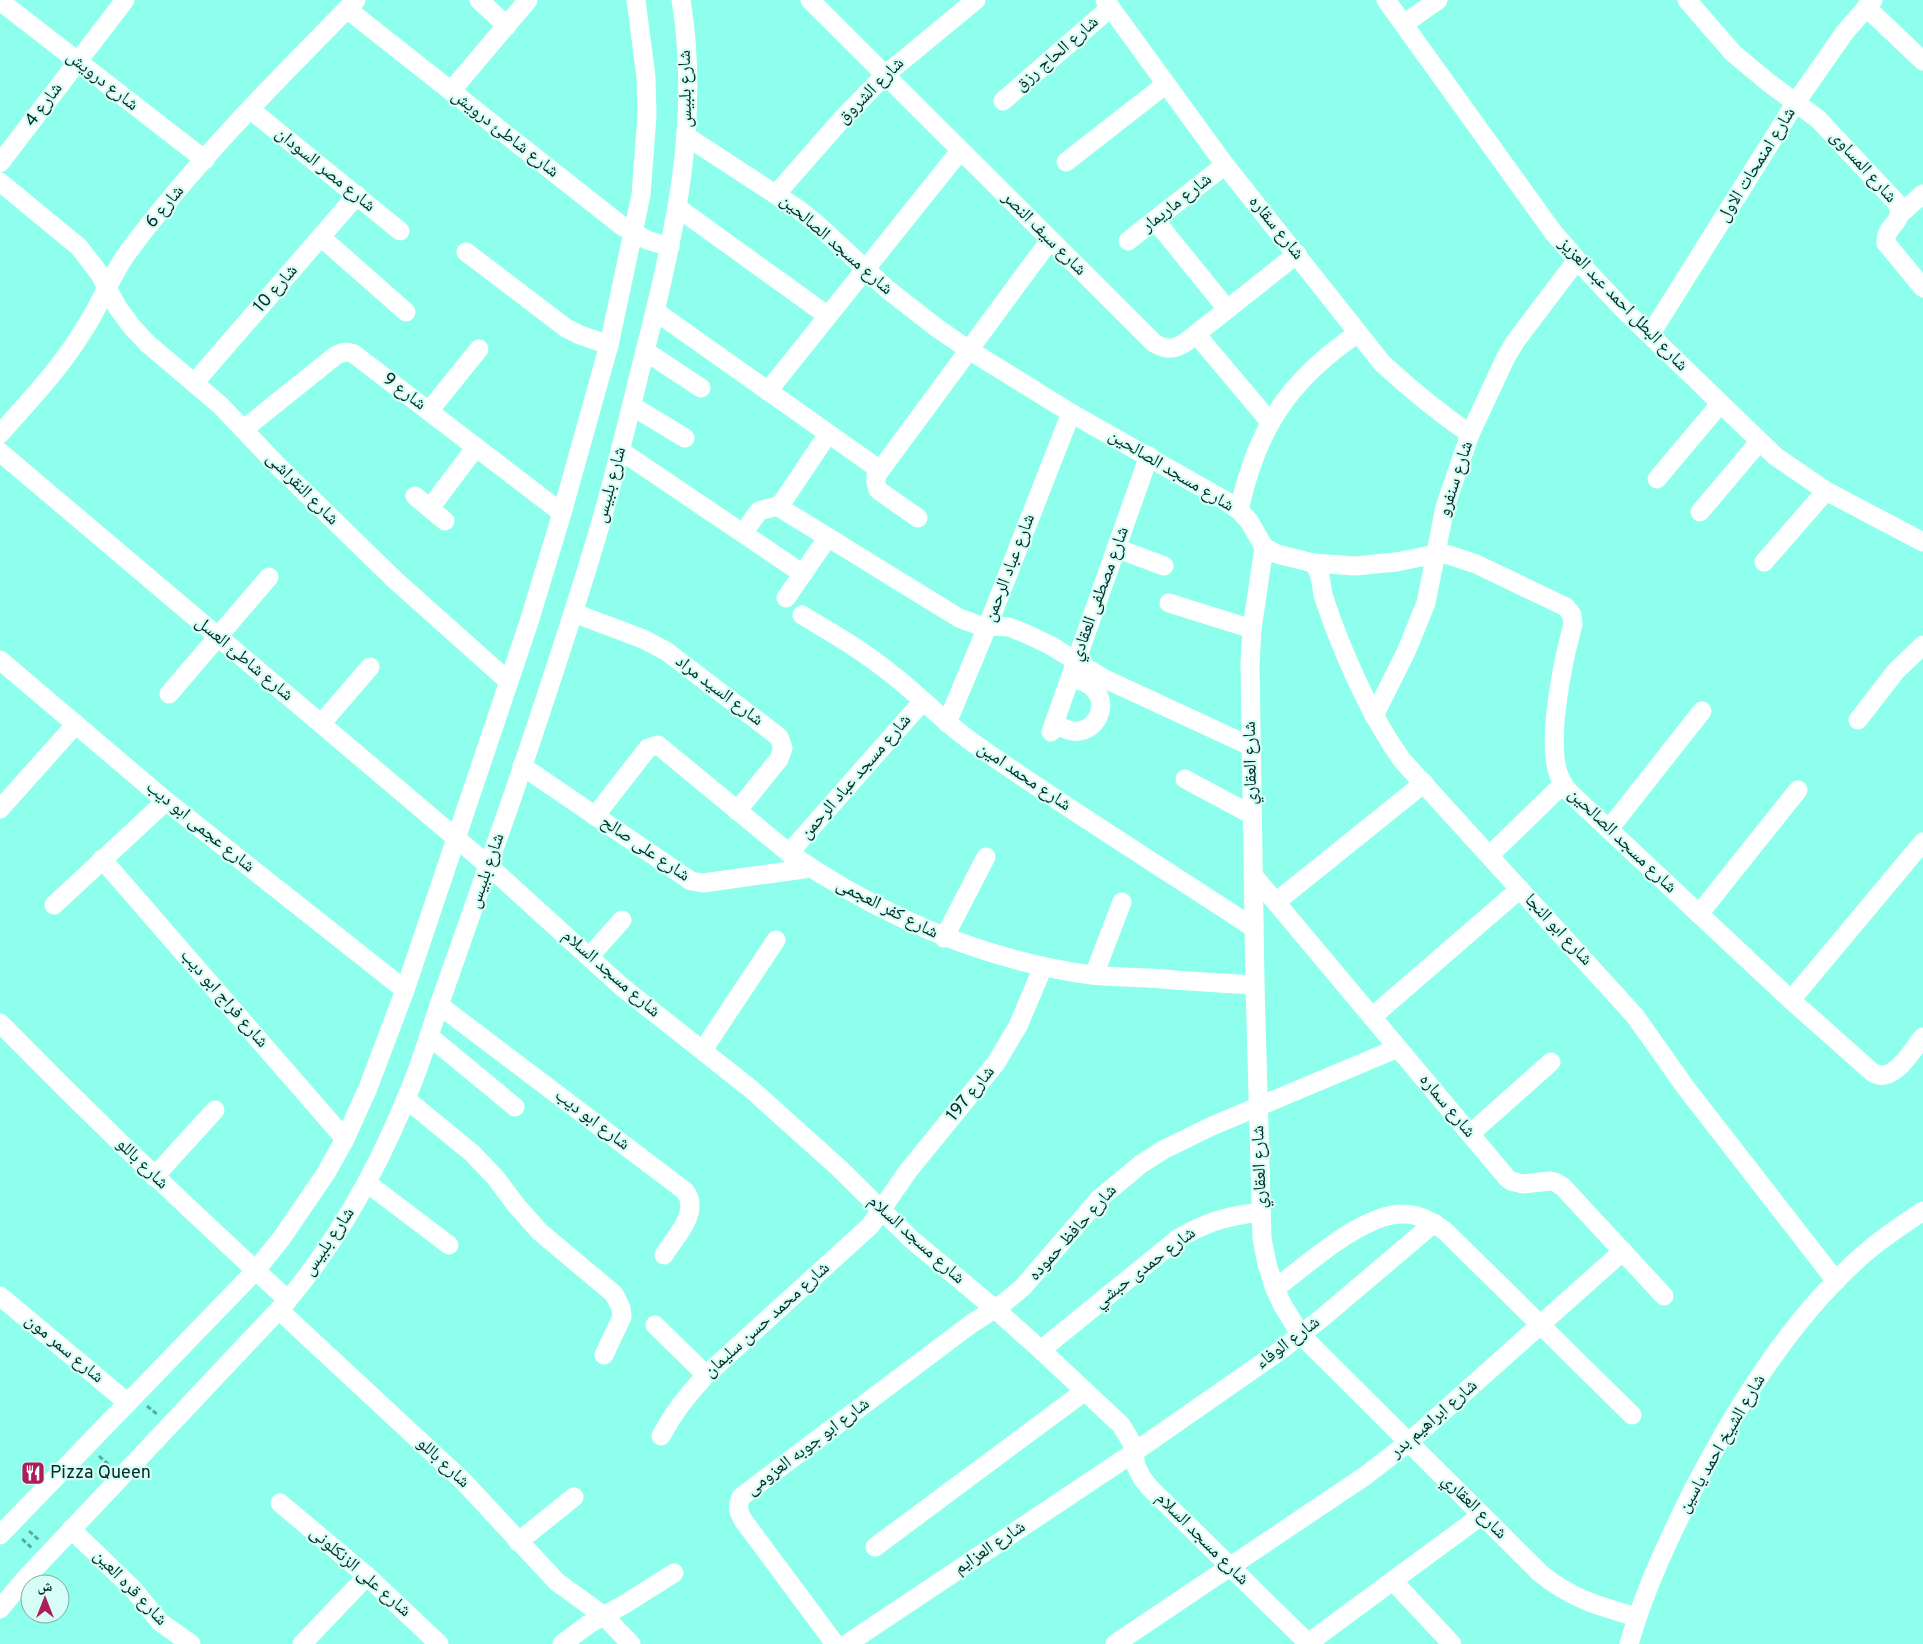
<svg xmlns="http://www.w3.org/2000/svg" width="1923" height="1644" viewBox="0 0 1923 1644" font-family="Overpass,'Noto Naskh Arabic',sans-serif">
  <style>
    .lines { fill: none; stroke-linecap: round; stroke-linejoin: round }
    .path { stroke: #59ac9f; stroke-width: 3; stroke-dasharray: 5 2.5; stroke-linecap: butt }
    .minor { stroke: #fff; stroke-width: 19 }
    .labels { text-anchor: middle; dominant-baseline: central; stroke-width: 4.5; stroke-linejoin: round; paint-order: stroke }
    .street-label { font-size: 18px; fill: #052b26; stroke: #d6fef6 }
    .poi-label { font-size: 18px; fill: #052b26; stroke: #d6fef6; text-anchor: start }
  </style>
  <rect width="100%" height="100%" fill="#8effec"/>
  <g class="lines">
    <g class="path">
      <path d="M147,1406L158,1415"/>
      <path d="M99,1456L109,1465"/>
      <path d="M29,1531L39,1540"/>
      <path d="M22,1539L32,1548"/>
    </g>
    <g class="minor">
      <path d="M479,0L507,26"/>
      <path d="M810,0L1154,343C1166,350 1174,350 1186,342L1297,254"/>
      <path d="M1105,0L1225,165L1382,363C1410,389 1438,412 1470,434"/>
      <path d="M1386,0L1553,232L1577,260L1624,310L1775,456L1826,491L1923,542"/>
      <path d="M1687,0L1733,53L1769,83L1818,119L1896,202C1908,223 1884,224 1886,243L1923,288"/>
      <path d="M0,1L205,160"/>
      <path d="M1866,7L1923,61"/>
      <path d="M347,9L622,226L647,240L670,247"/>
      <path d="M1404,24L1438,0"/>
      <path d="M451,91L528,0"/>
      <path d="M1003,101L1110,8"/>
      <path d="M250,109L400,231"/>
      <path d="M686,136L798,209L819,226L887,289L937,328L969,350L1071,413L1224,500L1239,510L1249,521L1264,547L1277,554L1313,563L1355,566L1396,562L1436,554L1449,555L1476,564L1566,607L1572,615L1573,624C1563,661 1548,733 1557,769C1559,778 1564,786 1570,793L1791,1000L1872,1072C1893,1086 1911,1051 1923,1037"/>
      <path d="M1066,162L1166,84"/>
      <path d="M0,163L125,0"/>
      <path d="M0,182L79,247L99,273L118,308L132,327L148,344L220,405L279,467L395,580L508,681"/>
      <path d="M777,193L842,119L885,75L976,0"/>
      <path d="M678,208L828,316"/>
      <path d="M1900,214L1923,194"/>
      <path d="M1155,220L1227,309"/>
      <path d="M321,237L406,312"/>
      <path d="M1128,241L1225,165"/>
      <path d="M466,252L566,328L580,335L609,345"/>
      <path d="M655,311L880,470"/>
      <path d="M1196,334L1270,422"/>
      <path d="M1650,335L1796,102L1845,32L1873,0"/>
      <path d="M645,351L701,388"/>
      <path d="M195,382L357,195"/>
      <path d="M768,391L960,151"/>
      <path d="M632,406L685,438"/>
      <path d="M429,411L479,349"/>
      <path d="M244,429L335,356C342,352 346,351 354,354L562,513"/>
      <path d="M0,434C29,401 60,369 83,331C100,306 110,277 128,252C195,162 277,80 356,0"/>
      <path d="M621,451L803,574"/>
      <path d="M0,452L489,866L622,987L751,1089L839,1168L911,1239L995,1309L1041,1350L1121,1425L1132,1443L1136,1466L1142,1478L1150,1488L1308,1643"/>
      <path d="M1657,479L1720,404"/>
      <path d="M415,496L445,521"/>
      <path d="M777,506L959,618L978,625L1009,627L1022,632L1050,645L1103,678L1250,746"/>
      <path d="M430,508L476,447"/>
      <path d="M1239,510C1257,428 1289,380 1358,333"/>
      <path d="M1700,512L1759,442"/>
      <path d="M918,518L878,490L876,483V476L1050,240"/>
      <path d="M743,533L759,511L777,506L781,504L828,434"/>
      <path d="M1264,547L1252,629L1250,664L1255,985L1262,1238L1267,1264L1275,1289L1283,1306L1301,1335L1540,1573C1572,1599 1598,1606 1637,1617"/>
      <path d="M1116,548L1164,566"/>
      <path d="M1764,562L1826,491"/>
      <path d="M1313,563C1321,572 1321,584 1323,595C1326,604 1329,612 1332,621C1350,669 1372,718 1402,760L1635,1016L1686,1088L1836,1281"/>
      <path d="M786,598L828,537"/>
      <path d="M1169,603L1252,629"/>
      <path d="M574,613L643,639L666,651L779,737L783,748L779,759L737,811"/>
      <path d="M802,615C834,634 865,652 894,676C921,697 944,722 972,742C1064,807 1160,866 1254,928"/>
      <path d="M0,660L166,801L405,990"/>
      <path d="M169,694L269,577"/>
      <path d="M1374,716L1406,652L1426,603L1445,507L1470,434L1506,357L1515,342L1577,260"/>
      <path d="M1858,720L1896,671L1923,645"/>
      <path d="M947,723L988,625L1071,413"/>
      <path d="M321,724L370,667"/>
      <path d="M1054,724C1062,727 1071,733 1080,731C1099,727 1107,704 1095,690C1089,682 1079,680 1070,678"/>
      <path d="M1051,732L1149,456"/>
      <path d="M522,766L691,881L703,883L811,868"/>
      <path d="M1185,779L1252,815"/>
      <path d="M0,809L76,724"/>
      <path d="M595,816L648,748L658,745L789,853C881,916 981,960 1092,975C1111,977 1130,977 1149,978C1184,981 1219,983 1255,985"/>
      <path d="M1609,829L1702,711"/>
      <path d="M789,853L923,701"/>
      <path d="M1490,855L1563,784"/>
      <path d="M102,859L345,1139"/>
      <path d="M1253,875L1507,1178L1511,1181L1523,1184L1550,1181L1555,1182L1563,1187L1664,1296"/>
      <path d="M1276,902L1424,783"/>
      <path d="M54,905L166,801"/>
      <path d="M1699,914L1798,790"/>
      <path d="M944,938L986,857"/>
      <path d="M589,957L622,920"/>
      <path d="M1094,975L1122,902"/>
      <path d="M1791,1000L1923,842"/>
      <path d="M439,1005L685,1191C701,1212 675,1237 664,1255"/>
      <path d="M1372,1017L1520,889"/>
      <path d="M0,1023C93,1118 189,1210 288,1300"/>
      <path d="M429,1036L515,1107"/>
      <path d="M703,1050L776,940"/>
      <path d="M406,1099L472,1153L495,1177L516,1205L540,1232L614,1294L621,1308L622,1317L604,1355"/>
      <path d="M1470,1134L1551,1062"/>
      <path d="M154,1177L215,1110"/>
      <path d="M367,1183L449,1245"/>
      <path d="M1275,1289C1306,1265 1364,1213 1403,1214C1420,1214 1432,1222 1445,1231L1632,1415"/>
      <path d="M0,1296L128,1403"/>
      <path d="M279,1310L463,1481L557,1582L604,1616L631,1644"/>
      <path d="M655,1325L706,1375"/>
      <path d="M1041,1350L1179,1238C1209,1221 1227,1216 1261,1212"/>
      <path d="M661,1436C673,1413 688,1394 706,1375L870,1226L908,1171L996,1063L1018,1026L1043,967"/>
      <path d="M280,1503L367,1576L439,1644"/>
      <path d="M71,1529L133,1589L160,1622L191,1644"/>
      <path d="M0,1535L256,1270L281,1239L326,1173L345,1139L368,1088L405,990L529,622L562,513L609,345L641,195L647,116L646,77L636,0"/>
      <path d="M518,1542L574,1497"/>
      <path d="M875,1547L1085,1391"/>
      <path d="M1393,1581L1452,1644"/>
      <path d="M0,1609L24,1580L288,1300C343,1234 383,1159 414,1079C425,1051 433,1022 443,994C466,929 489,864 512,798C543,706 574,615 601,522C617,467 630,411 644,355C674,239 701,120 681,0"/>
      <path d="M302,1644L367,1576"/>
      <path d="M562,1644L589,1624L625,1604L674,1573"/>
      <path d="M835,1644L743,1520C738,1511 737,1507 741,1497L971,1324L1005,1302L1023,1287L1099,1199L1141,1164L1163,1150L1212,1126L1398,1048"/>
      <path d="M847,1644L1133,1453L1281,1350L1322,1318L1434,1223"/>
      <path d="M1115,1644L1365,1476L1409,1442L1623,1251"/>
      <path d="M1307,1644L1482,1515"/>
      <path d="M1629,1644C1644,1591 1667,1543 1691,1494C1735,1408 1795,1311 1871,1248C1887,1235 1905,1223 1923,1211"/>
    </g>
  </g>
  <defs>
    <g id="restaurant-square" transform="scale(1.25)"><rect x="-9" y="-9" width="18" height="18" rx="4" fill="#ac1e5a" stroke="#d6fef6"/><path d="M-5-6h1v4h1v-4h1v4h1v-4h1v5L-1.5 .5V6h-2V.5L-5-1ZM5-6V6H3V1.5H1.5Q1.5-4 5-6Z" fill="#fff"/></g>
  </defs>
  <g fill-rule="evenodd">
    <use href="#restaurant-square" x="33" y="1473"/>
  </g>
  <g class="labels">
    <g class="street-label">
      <text transform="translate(1057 54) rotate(-41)">شارع الحاج رزق</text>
      <text transform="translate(102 81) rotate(38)">شارع درويش</text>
      <text transform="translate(686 89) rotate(-91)">شارع بلبيس</text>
      <text transform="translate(871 91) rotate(-45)">شارع الشروق</text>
      <text transform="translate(44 105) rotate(-53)">شارع 4</text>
      <text transform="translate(505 134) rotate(38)">شارع شاطئ درويش</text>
      <text transform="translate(1757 165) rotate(-58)">شارع امنمحات الاول</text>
      <text transform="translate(1863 167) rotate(48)">شارع المساوى</text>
      <text transform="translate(325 170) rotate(39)">شارع مصر السودان</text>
      <text transform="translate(1177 203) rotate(-38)">شارع ماريمار</text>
      <text transform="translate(165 207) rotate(-50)">شارع 6</text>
      <text transform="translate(1276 228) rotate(51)">شارع سقاره</text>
      <text transform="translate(1044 234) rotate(45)">شارع سيف النصر</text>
      <text transform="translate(836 245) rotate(41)">شارع مسجد الصالحين</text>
      <text transform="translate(276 289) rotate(-49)">شارع 10</text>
      <text transform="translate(1623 305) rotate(46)">شارع البطل احمد عبد العزيز</text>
      <text transform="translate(404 392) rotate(37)">شارع 9</text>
      <text transform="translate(1171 471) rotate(31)">شارع مسجد الصالحين</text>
      <text transform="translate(1456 479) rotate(-72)">شارع سنفرو</text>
      <text transform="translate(611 485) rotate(-75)">شارع بلبيس</text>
      <text transform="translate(302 489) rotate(45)">شارع النقراشى</text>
      <text transform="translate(1010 568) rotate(-69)">شارع عباد الرحمن</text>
      <text transform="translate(1100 594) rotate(-70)">شارع مصطفى العقادي</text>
      <text transform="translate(244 659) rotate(40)">شارع شاطئ العسل</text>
      <text transform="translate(719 691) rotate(37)">شارع السيد مراد</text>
      <text transform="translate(1251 763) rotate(-91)">شارع العقاري</text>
      <text transform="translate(856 777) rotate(-49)">شارع مسجد عباد الرحمن</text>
      <text transform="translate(1024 777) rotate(34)">شارع محمد امين</text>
      <text transform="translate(200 827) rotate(39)">شارع عجمى ابو ديب</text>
      <text transform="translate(1622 841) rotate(44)">شارع مسجد الصالحين</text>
      <text transform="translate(645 849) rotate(34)">شارع على صالح</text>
      <text transform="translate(487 871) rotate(-71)">شارع بلبيس</text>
      <text transform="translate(887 909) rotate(27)">شارع كفر العجمى</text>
      <text transform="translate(1558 930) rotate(47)">شارع ابو النجا</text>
      <text transform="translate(611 974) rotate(41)">شارع مسجد السلام</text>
      <text transform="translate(224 999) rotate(49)">شارع فراج ابو ديب</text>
      <text transform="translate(971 1094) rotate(-51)">شارع 197</text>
      <text transform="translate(1447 1106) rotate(50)">شارع سماره</text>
      <text transform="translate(592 1120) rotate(37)">شارع ابو ديب</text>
      <text transform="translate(142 1164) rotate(44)">شارع باللو</text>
      <text transform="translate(1260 1167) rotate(-92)">شارع العقاري</text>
      <text transform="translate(1073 1233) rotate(-48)">شارع حافظ حموده</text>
      <text transform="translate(916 1240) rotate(42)">شارع مسجد السلام</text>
      <text transform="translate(329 1242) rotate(-56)">شارع بلبيس</text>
      <text transform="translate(1145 1268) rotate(-37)">شارع حمدى حبشي</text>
      <text transform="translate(767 1320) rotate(-42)">شارع محمد حسن سليمان</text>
      <text transform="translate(1288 1343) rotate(-37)">شارع الوفاء</text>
      <text transform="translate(64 1349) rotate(40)">شارع سمر مون</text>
      <text transform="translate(1434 1419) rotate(-41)">شارع ابراهيم بدر</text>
      <text transform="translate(1722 1444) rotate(-60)">شارع الشيخ احمد ياسين</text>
      <text transform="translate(808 1447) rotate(-37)">شارع ابو جوبه العزومى</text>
      <text transform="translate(443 1463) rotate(43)">شارع باللو</text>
      <text transform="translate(1474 1507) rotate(45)">شارع العقاري</text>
      <text transform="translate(1202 1539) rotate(45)">شارع مسجد السلام</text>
      <text transform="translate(990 1548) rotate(-34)">شارع العزايم</text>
      <text transform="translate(360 1572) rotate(41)">شارع على الزنكلونى</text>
      <text transform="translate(130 1588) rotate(46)">شارع قره العين</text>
    </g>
    <g class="poi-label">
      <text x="50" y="1473">Pizza Queen</text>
    </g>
  </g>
  <g transform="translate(45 1599)"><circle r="24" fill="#d6fef6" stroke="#82aaa3"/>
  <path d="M0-4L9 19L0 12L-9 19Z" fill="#ac1e5a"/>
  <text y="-8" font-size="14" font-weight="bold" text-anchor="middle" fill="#052b26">ش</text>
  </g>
</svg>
